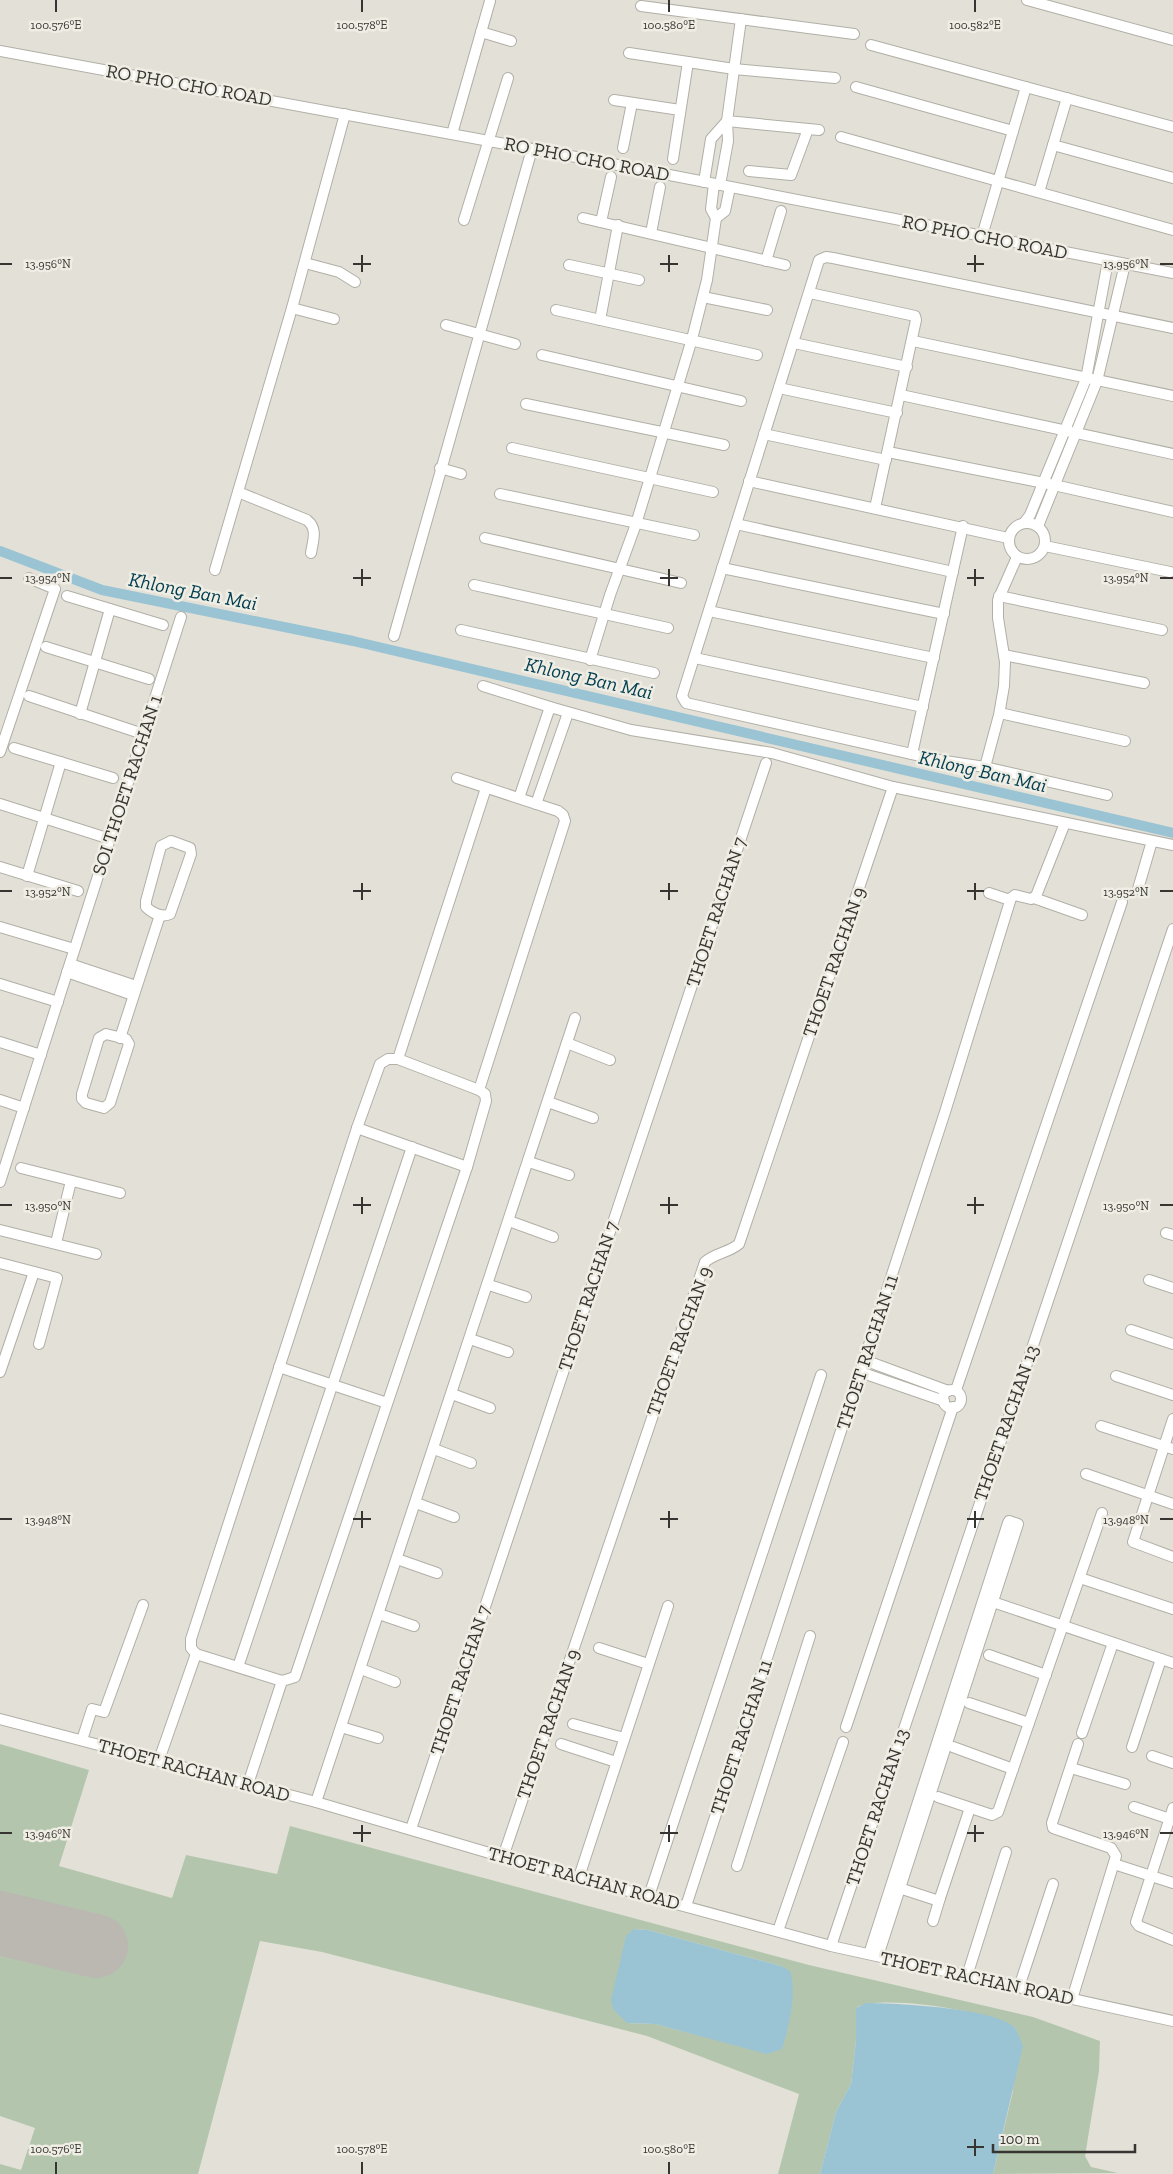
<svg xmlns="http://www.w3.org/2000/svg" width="1173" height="2174" viewBox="0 0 1173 2174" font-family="'Zilla Slab',serif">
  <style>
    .green { fill: #b3c6ad; fill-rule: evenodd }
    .water { fill: #9ac4d4 }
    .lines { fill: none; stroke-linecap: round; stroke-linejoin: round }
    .canal { stroke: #9ac4d4; stroke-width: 10 }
    .runway { stroke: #bab8b0; stroke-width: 64 }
    .minor-casing { stroke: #b1afa6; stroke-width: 12 }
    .minor { stroke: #fff; stroke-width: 10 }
    .ticks { fill: none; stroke: #363531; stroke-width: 2 }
    .labels { text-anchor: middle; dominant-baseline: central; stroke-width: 5; stroke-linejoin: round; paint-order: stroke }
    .street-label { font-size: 19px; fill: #363531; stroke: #f0eee4 }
    .water-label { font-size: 20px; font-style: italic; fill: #003e50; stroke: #f0eee4 }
    .ticks-label { font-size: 12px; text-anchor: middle; fill: #363531; stroke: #f0eee4; stroke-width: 5; stroke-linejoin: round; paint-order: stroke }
  </style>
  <rect width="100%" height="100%" fill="#e3e1d7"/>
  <path class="green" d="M0,1744L89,1770L59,1866L172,1898L186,1855L277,1874L290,1826L809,1965L1033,2017L1100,2041L1099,2071L1085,2156L1091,2167L1118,2173L993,2174L1013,2091L1015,2028C990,2011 884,1994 857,2007L856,2041L851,2084L836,2112L820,2174H778L799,2094L647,2036L322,1952L260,1941L198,2174H0V2164L21,2170L35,2128L0,2116V1940L97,1964L106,1931L0,1904ZM635,1929L648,1930L781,1966L705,2037L655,2024L627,2023Z"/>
  <g class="water">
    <path d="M634,1929L648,1930L781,1966L790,1971C797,1995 789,2026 782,2049L767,2054L655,2024L627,2023L613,2009L611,2000L626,1936Z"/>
    <path d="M866,2003C894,2003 998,2008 1015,2028C1018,2033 1021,2041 1023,2046L993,2174H820L836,2112L851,2084L856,2041V2008Z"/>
  </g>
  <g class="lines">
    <path class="canal" d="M0,551L102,590L353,641L1173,833"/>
    <path class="runway" d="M0,1923L96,1946"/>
    <g class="minor-casing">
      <g id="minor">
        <path d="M1027,0L1173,40"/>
        <path d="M641,6L854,34"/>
        <path d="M741,19L727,121L819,130"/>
        <path d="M481,32L511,41"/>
        <path d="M871,45L1173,127"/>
        <path d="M0,51L587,159L1173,273"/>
        <path d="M629,53L734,69L835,78"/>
        <path d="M856,87L1013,131"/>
        <path d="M614,100L680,110"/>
        <path d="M452,134L490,1"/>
        <path d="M841,137L1173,230"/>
        <path d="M1053,145L1173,178"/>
        <path d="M623,148L632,103"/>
        <path d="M673,159L688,62"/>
        <path d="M749,171L791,175L808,129"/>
        <path d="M704,182L711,139L727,121L728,141L720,185"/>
        <path d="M1039,192L1067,98"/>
        <path d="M583,218L785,265"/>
        <path d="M716,218L725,211L730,187"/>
        <path d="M464,220L508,78"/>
        <path d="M601,222L611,177"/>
        <path d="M651,233L660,187"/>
        <path d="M982,236L1026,87"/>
        <path d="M766,261L781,211"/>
        <path d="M305,263L339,272L355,282"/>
        <path d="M569,265L639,280"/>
        <path d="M810,293L915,316L916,320L875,508"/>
        <path d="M703,297L767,310"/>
        <path d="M292,308L334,319"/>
        <path d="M556,310L757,355"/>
        <path d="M600,320L618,225"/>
        <path d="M446,325L515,344"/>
        <path d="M913,341L1173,396"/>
        <path d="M794,343L907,367"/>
        <path d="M542,355L741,401"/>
        <path d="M779,388L897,413"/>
        <path d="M901,395L1173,454"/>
        <path d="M526,404L724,445"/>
        <path d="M764,434L886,460"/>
        <path d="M512,448L713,492"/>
        <path d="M888,452L1054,485L1173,512"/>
        <path d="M440,468L461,474"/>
        <path d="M749,481L1008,538"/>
        <path d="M238,492L307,520C318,529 313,540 311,553"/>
        <path d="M500,494L694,535"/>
        <circle cx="1027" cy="541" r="18"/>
        <path d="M1024,523L1030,515L1086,379L1108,261"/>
        <path d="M736,524L953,572"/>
        <path d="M1038,526L1097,381L1125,264"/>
        <path d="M485,538L681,583"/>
        <path d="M1045,546L1170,572"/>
        <path d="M722,568L944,614"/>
        <path d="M215,570L292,308L345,114"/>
        <path d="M474,585L668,628"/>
        <path d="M67,596L163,625"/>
        <path d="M999,596L1162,630"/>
        <path d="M709,611L934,658"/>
        <path d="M461,630L654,673"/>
        <path d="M394,636L532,149"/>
        <path d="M46,647L149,679"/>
        <path d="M1004,655L1144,683"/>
        <path d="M695,658L923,707"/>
        <path d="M590,660L610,595L636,524L692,339L707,280L716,218L711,209L714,184"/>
        <path d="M483,686L550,707"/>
        <path d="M29,696L143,734"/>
        <path d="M1000,713L1125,741"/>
        <path d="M80,714L110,609"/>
        <path d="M14,748L113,778"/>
        <path d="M0,752L55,589L29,578"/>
        <path d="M912,754L963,526"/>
        <path d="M985,767L999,715L1004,686L1005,662L998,618V600L1017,557"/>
        <path d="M457,778L558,811L563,815L565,821L479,1090"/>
        <path d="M1107,795L985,767L938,760L686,703L682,696L819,260L826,257L833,258L1173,328"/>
        <path d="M519,798L550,707L631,730L772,753L893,787L1173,845"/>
        <path d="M0,804L110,839"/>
        <path d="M536,804L568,713"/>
        <path d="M171,841L190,848L191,854L170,914C162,918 152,913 146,907V901L161,846Z"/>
        <path d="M0,867L78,891"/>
        <path d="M27,876L61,762"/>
        <path d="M1138,889L1152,841"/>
        <path d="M989,893L1010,900"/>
        <path d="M1034,898L1082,915"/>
        <path d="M0,927L74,949"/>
        <path d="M70,964L136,986"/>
        <path d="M67,972L133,995"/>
        <path d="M0,984L58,1002"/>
        <path d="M106,1034L126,1039L129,1044L110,1103L104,1108L86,1103L82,1099V1094L99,1038Z"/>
        <path d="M120,1038L160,915"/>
        <path d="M0,1042L41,1055"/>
        <path d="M567,1043L610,1060"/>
        <path d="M388,1059H398L479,1090L485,1094L486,1101L467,1167L295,1677L282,1681L196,1654L191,1648V1639L357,1128L380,1064Z"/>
        <path d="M398,1059L486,788"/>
        <path d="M0,1100L24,1108"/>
        <path d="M548,1102L593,1118"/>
        <path d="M357,1128L467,1167"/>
        <path d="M529,1162L569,1175"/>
        <path d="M21,1168L120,1193"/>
        <path d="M0,1182L181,617"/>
        <path d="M509,1221L553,1237"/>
        <path d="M0,1230L96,1254"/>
        <path d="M1166,1233L1173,1235"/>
        <path d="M56,1243L71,1181"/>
        <path d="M0,1263L57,1278L39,1344"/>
        <path d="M1149,1280L1173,1288"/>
        <path d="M489,1285L526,1297"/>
        <path d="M1131,1330L1173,1344"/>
        <path d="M470,1339L508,1352"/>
        <path d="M864,1360L948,1391"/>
        <path d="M279,1367L387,1403"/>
        <path d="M0,1372L34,1272"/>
        <path d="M860,1372L944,1401"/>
        <path d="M1116,1376L1173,1395"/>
        <path d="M956,1390L1122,902"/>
        <circle cx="952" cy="1399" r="9"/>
        <path d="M452,1394L490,1408"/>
        <path d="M1173,1419L1133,1542L1173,1557"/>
        <path d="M1101,1426L1173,1449"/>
        <path d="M434,1449L471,1463"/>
        <path d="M1086,1474L1173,1504"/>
        <path d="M416,1503L454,1517"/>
        <path d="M397,1559L437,1573"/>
        <path d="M1080,1578L1173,1609"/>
        <path d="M987,1600L1173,1663"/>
        <path d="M379,1614L414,1626"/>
        <path d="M599,1648L648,1664"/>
        <path d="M989,1655L1046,1675"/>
        <path d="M238,1667L412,1147"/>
        <path d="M361,1669L395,1682"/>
        <path d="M969,1703L1029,1723"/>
        <path d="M0,1719L316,1802L503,1857L831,1946L1173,2021"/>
        <path d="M573,1724L624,1738"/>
        <path d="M341,1727L378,1738"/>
        <path d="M846,1727L953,1407"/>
        <path d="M1082,1733L1113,1643"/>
        <path d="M82,1740L92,1709L104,1712L143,1605"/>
        <path d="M561,1744L616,1762"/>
        <path d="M953,1747L1013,1769"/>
        <path d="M1132,1747L1161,1659"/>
        <path d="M1152,1756L1173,1763"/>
        <path d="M159,1760L196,1654"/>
        <path d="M1071,1768L1125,1784"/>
        <path d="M248,1784L282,1681"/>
        <path d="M938,1797L992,1815L998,1812L1102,1513"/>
        <path d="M316,1802L575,1018"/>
        <path d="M1134,1807L1173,1820"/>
        <path d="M1173,1808L1136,1922L1139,1926L1173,1940"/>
        <path d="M411,1829L766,763"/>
        <path d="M503,1857L705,1262C715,1253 728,1253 739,1244L893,787"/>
        <path d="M1114,1864L1173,1883"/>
        <path d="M737,1866L810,1636"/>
        <path d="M579,1877L668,1606"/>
        <path d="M893,1886L936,1900L940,1898L970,1808"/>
        <path d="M649,1896L821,1375"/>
        <path d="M686,1906L945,1112L1011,898L1015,895L1031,899L1036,896L1065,823"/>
        <path d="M933,1921L940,1898"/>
        <path d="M778,1931L843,1742"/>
        <path d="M831,1946L1173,929"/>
        <path d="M869,1954L1008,1523L1009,1521L1018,1524L878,1956"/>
        <path d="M967,1976L1006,1852"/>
        <path d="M1019,1987L1053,1884"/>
        <path d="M1072,1999L1116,1856L1111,1848L1053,1828L1052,1823L1078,1744"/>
      </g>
    </g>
    <use href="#minor" class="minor"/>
  </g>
  <path class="ticks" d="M56,0V12M362,0V12M669,0V12M975,0V12M362,255V272M669,255V272M975,255V272M0,264H12M353,264H371M660,264H678M967,264H984M1160,264H1173M362,569V586M669,569V586M975,569V586M0,578H12M353,578H371M660,578H678M967,578H984M1160,578H1173M362,883V900M669,883V900M975,883V900M0,891H12M353,891H371M660,891H678M967,891H984M1160,891H1173M362,1197V1214M669,1197V1214M975,1197V1214M0,1205H12M353,1205H371M660,1205H678M967,1205H984M1160,1205H1173M362,1511V1528M669,1511V1528M975,1511V1528M0,1519H12M353,1519H371M660,1519H678M967,1519H984M1160,1519H1173M362,1825V1842M669,1825V1842M975,1825V1842M0,1833H12M353,1833H371M660,1833H678M967,1833H984M1160,1833H1173M975,2139V2156M967,2147H984M56,2162V2174M362,2162V2174M669,2162V2174"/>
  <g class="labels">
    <g class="street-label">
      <text transform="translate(189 85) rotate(10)">RO PHO CHO ROAD</text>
      <text transform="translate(587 159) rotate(11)">RO PHO CHO ROAD</text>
      <text transform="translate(985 237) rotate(11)">RO PHO CHO ROAD</text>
      <text transform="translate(127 785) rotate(-72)">SOI THOET RACHAN 1</text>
      <text transform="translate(716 912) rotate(-72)">THOET RACHAN 7</text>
      <text transform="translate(834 962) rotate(-71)">THOET RACHAN 9</text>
      <text transform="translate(588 1296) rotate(-72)">THOET RACHAN 7</text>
      <text transform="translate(679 1341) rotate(-70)">THOET RACHAN 9</text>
      <text transform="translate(867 1352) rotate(-72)">THOET RACHAN 11</text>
      <text transform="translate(1006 1423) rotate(-71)">THOET RACHAN 13</text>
      <text transform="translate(460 1680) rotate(-72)">THOET RACHAN 7</text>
      <text transform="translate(548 1724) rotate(-71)">THOET RACHAN 9</text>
      <text transform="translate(741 1737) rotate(-72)">THOET RACHAN 11</text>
      <text transform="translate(194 1770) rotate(15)">THOET RACHAN ROAD</text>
      <text transform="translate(877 1807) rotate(-72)">THOET RACHAN 13</text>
      <text transform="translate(584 1878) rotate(15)">THOET RACHAN ROAD</text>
      <text transform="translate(977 1978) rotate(12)">THOET RACHAN ROAD</text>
    </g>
    <g class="water-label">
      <text transform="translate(193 591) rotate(11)">Khlong Ban Mai</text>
      <text transform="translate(589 678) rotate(13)">Khlong Ban Mai</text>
      <text transform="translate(983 771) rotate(13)">Khlong Ban Mai</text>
    </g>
  </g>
  <g class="ticks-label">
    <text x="56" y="29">100.576°E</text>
    <text x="362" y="29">100.578°E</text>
    <text x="669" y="29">100.580°E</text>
    <text x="975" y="29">100.582°E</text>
    <text x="48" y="268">13.956°N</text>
    <text x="1126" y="268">13.956°N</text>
    <text x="48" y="582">13.954°N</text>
    <text x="1126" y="582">13.954°N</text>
    <text x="48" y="896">13.952°N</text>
    <text x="1126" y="896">13.952°N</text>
    <text x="48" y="1210">13.950°N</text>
    <text x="1126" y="1210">13.950°N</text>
    <text x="48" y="1524">13.948°N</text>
    <text x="1126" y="1524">13.948°N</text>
    <text x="48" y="1838">13.946°N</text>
    <text x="1126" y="1838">13.946°N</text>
    <text x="56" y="2153">100.576°E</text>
    <text x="362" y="2153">100.578°E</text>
    <text x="669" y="2153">100.580°E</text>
  </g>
  <path d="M993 2144v8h142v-8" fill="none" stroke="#363531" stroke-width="2.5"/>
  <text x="1000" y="2144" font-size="15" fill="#363531" stroke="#f0eee4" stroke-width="4" paint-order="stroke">100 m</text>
</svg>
